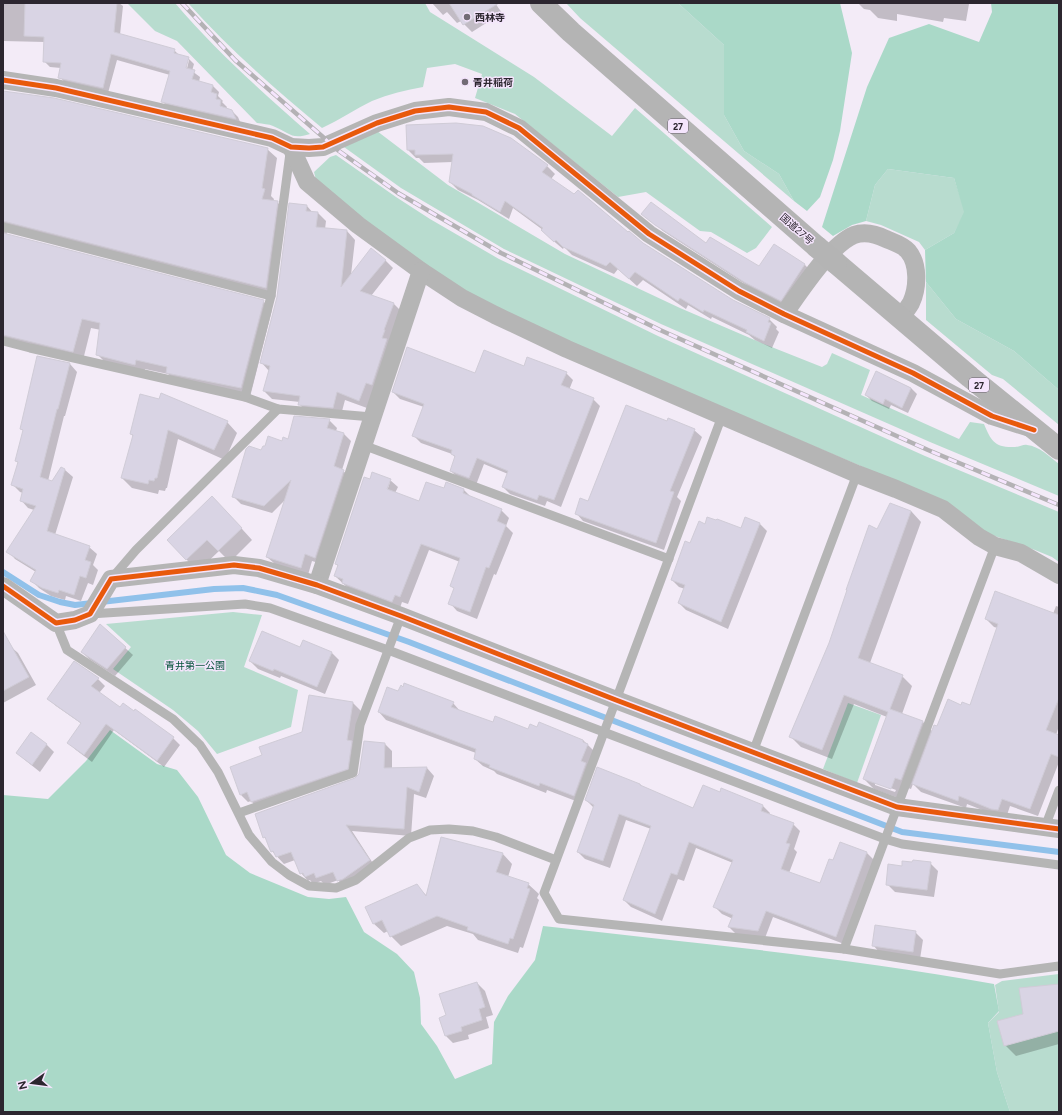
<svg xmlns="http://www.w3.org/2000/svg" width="1062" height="1115" viewBox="0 0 1062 1115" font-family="Figtree,'Noto Sans JP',sans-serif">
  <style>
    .green { fill: #b8dccf }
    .forest { fill: #aad9c8 }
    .shadow { fill: #0003; fill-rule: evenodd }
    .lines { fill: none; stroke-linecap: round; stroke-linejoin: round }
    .stream { stroke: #90c1ea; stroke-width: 6 }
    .building { fill: #d9d4e4; stroke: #d0ccd7 }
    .lane { stroke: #b5b5b5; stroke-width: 9 }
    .street { stroke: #b5b5b5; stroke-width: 18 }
    .highway { stroke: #b4b4b4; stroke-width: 22 }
    .rail-casing { stroke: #b4b2b5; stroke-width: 4.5 }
    .rail { stroke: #f5e5fd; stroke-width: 3; stroke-dasharray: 9; stroke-linecap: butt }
    .highway-bridge { stroke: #b4b4b4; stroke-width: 22 }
    .cycleway-casing { stroke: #f5e5fd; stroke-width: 8 }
    .cycleway { stroke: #e8590c; stroke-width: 5 }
    .poi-dot { fill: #726b75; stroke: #f5e5fd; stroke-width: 1.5 }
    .labels { text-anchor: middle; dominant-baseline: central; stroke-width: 3; stroke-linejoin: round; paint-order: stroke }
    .shield { fill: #f5e5fd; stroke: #685f6d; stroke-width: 1 }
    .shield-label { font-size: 9px; font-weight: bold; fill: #2c262f }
    .poi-label { font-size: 10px; font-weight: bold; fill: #2c262f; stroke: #f5e5fd; text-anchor: start }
    .street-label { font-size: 10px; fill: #2c262f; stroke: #f5e5fd }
    .park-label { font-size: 10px; fill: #05533a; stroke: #f5e5fd }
  </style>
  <rect width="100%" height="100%" fill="#f3ebf7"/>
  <g class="green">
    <path d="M127,3H175C216,51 263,93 310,134C291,140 290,133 273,126C269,124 263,124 257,123L177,41L155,31Z"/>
    <path d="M188,3H425L430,12L534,77L612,136L635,108L772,227L756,248L747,253L711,232L700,231L646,192L618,197L515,114L475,98L482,74L455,64L427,68L423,87C406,90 389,94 372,101C355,109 340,120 322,128C275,89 229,49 188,3Z"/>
    <path d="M566,3H678L724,45V115L744,151L779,174L794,201L580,18Z"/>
    <path d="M377,131L448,185L565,254L680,308L764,344L822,367L827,364L832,353L870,370L861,395L959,439L970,422L984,424C991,441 995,448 1015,447C1019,447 1024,444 1027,445C1039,446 1050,457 1059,464V496L930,442L661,324L504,249L401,188L344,147Z"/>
    <path d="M336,155L396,197L430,219L499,259L658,336L925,456L1059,512V562L1052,557L1035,550L989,534L863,467L570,343L467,293L426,266L364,220L316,180L314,172L330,157Z"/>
    <path d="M888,169L954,178L965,212L954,233L925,250L919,242L881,225L866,221L875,185Z"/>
    <path d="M926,282L956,319L1014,351L1059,390V425L1003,379L992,375L926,320Z"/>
    <path d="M233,612L262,615L244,667L298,690L291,727L217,754L198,731L173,710L113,669L131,647L106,624Z"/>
    <path d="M848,703L881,715L857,783L823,769Z"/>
    <path d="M1059,974V1112H1010L997,1072L988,1023L999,1012L995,985L1002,981Z"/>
  </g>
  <g class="forest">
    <path d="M678,3H840L852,53L840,131L833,160L820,197L807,211L794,201L779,174L744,151L724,115V45Z"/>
    <path d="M991,3H1059V390L1014,351L956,319L926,282L925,250L954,233L964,212L954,178L888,169L875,185L866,221L852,225L833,236L822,227L867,87L889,38L929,24L979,42L992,12Z"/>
    <path d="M110,730L157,764L177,770L198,797L226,855L250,873L308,897L329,899L346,897L364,932L397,954L414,972L420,998L421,1024L437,1046L455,1079L492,1064L494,1022L508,996L535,960L543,926C694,943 845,957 994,984L999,1011L988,1023L997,1072L1010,1112H3V795L48,799L86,761Z"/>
  </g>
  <g class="shadow">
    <path d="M3,3H119L123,6L120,35L174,50L180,56L188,58L194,64L192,71L200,77L199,82L213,86L219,92L218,96L223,101L222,102L227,107L226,109L232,111L238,117L241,124L168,107L162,101L170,75L117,60L108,93L66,84L60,77L61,68L50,67L44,61L45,42L3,41ZM187,60H189L186,73L184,72Z"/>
    <path d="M432,3H495L502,13L472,32L461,21L457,23L447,12L443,15Z"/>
    <path d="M858,3H968L969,4L966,21L944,18L943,22L897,14V21L878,18L870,10L864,9Z"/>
    <path d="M3,92L267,149L277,158L271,196L274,199L273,202H277L286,211L275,297L8,231L6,235L263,301L272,310L250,397L176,382L168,374L145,369L144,374L106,363L97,354L101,330L91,328L83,360L3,341Z"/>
    <path d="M407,126L547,166L555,174L551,179L628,234L733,301L769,319L777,327L776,329L779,332L772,348L755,340L749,335L712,317L711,319L688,305L686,309L643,280L637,286L618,269L614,274L572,255L564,247L563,249L550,238L543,230L513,208L509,219L478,200L458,190L450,182L453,162L424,163L419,158H416L408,150Z"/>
    <path d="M307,206L313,213H318L326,221L325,229L347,231L355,240L351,275L385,260L393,268L371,296L394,304L402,312L367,408L345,400L341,415L307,412L299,404L300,402L272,399L264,391L269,371L261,362Z"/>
    <path d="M643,214L759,268L774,245L805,265L811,271L787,306L751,288L663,231Z"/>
    <path d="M38,357L70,364L77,372L65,416H64L48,481L52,482L61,468L65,470L73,477L55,535L89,547L97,554L93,565L98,570L93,585L88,583L81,601L66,596L65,600L51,596L39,588L31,580L36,572L15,559L8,551L34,510L28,508L21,500L23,493L20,492L12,484L19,463L16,461L24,431L21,429Z"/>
    <path d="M524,368L566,373L573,380L569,390L593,399L600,406L561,507L547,501L545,506L510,494L503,487L508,474L484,464L476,485L458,478L451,471L456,458L452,454L421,443L414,436L424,407L400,399L393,392L476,374Z"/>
    <path d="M877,372L911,388L917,394L908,413L891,405L889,409L872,401L866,395Z"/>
    <path d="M160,400L227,422L237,433L225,460L178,439L167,488H166L165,491L159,490L158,494L132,488L122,478L134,437L131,434Z"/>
    <path d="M329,420L337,428L336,431L344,434L351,441L342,470L351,478L322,564L312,561L308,575L275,564L267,557L286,499L272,513L241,504L233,496L262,451L289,440Z"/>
    <path d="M667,423L694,430L702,437L677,497L681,501L664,550L583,521L576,513Z"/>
    <path d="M370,480H390L398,487L395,493L420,502L444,489L446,484L464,490L472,498L501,510L509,518L506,526L513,533L496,575L494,574L477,619L457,611L450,603L455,589L451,586L460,562L429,550L408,604L402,602L400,608L350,590L335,576L339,567L336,564ZM388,482H390L386,494L384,493Z"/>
    <path d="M224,509L252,540L230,562L219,551L198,571L186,559Z"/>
    <path d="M911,511L921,522L870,663L902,676L912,686L902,714L923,722L933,732L962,706H970L998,628L994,627L986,619L1053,614L1056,606L1059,607V726L1056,735L1059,736V762L1038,816L1010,806L1006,818L1000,817L967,804L966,808L921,792L913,784L911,789L905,787L901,799L874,789L864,779L887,717L854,704L832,759L801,747L791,737L877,531ZM875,782L896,790L895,792L875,785Z"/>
    <path d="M745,518L760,524L767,531L728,629L686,610L679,603L685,589L679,587L672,580L690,544L706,525L741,529Z"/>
    <path d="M100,625L133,655L115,676L89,659L82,652Z"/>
    <path d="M10,646L18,653L36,685L3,703V650Z"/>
    <path d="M300,649L331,652L339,660L325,694L281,676L280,678L258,669L250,661Z"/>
    <path d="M98,679L105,686L99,693L120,708L134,712L135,710L173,738L180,745L164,767L114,730L92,762L76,750L69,743L82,724L56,706L48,699Z"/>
    <path d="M399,692L453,703L460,711L493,723L583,740L595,752L581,803L547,790L546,793L497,774L494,771L483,766L475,759L476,753L386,720L379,712Z"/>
    <path d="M309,696L353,703L361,711L355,776L260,810L251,801L248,802L241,795L303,733Z"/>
    <path d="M365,742L385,744L392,751V769L427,768L434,776L426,798L414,794L411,836L352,831L376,868L345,888L338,880L325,885L321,881L313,884L310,880L308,881L301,873L295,860L284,864L270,849L267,840L264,837L356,779L360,774Z"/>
    <path d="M46,744L54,752L40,772L25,760L17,753Z"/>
    <path d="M640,784L643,788L694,809L720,793L721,790L763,806L770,813L769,815L793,824L800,831L794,849L797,852L789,873L821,884L834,861L867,853L874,860L844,944L773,917L765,938L736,934L729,927L733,919L722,914L715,907L733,863L696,848L684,881L678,879L662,921L631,907L624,900L651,829L626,820L610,868L585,859L578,852L594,808L586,800Z"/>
    <path d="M502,853L512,864L508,877L528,884L539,894L537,898L539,900L523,948L520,947L518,953L478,940L473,934L447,926L401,946L391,936L388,931L384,933L373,923L416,885L427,896Z"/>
    <path d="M930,863L938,871L934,897L895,892L887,884L903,867Z"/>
    <path d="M915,932L923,940L920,959L880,953L873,945Z"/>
    <path d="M477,983L485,991L493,1015L486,1017L489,1028L468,1035L469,1039L453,1043L446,1036L447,1016Z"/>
    <path d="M1059,985V1044L1016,1056L1005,1045L1024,1015Z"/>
  </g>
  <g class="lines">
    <path class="stream" d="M3,572L39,595L60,602L75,605L214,589L243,588L277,595L409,642L902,832L1059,852"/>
  </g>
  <g class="building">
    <path d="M25,3H117L114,32L175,49L174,53L189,57L186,68L195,70L192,79L213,85L211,92L217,94L216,99L221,100L220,106L232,110L236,119L161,102L170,71L111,54L103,88L58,78L61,63L43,62L44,37L24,36Z"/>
    <path d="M449,3H499L463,25Z"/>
    <path d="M3,91L54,98L268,148L262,188L265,189L262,199L278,201L266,288L3,221Z"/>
    <path d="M456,123L483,126L511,138L548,165L542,172L574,194L578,190L628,232L629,231L643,243L733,300L770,318L768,322L771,323L764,341L746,332L747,330L704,310L703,312L680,298L678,301L635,272L629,279L610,262L606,266L563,247L556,240L554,242L541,230L543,228L505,201L500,212L472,195V194L449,182L453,154L415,155V150H407L406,125Z"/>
    <path d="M651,202L706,243L710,237L759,266L774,244L805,264L781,301L744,282L655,225L641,214Z"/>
    <path d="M289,203L307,205L306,211L318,212L316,227L347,230L341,287L371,248L386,260L360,291L394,303L384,330H385L382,338L387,339L372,385L366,383L359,401L337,392L333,408L298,405L300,396L263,391L270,366L260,363L277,297Z"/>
    <path d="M3,233L264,300L241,388L166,373L167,367L136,360L135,365L96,355L100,323L82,319L73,352L3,335Z"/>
    <path d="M407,347L475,373L484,350L524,366L527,357L567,372L561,385L594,398L554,500L539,495L537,500L502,487L508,471L477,458L469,478L450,471L455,456L451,454L452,450L412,436L424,404L392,392Z"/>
    <path d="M37,356L70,363L58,409H57L40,477L52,481L61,467L65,469L47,531L90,546L85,560L91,562L86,578L80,576L74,595L59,590L58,593L42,588L30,581L36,570L6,552L36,506L20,501L23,489L11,485L18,462L15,461L23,430L20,429Z"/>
    <path d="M876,371L911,388L902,408L885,399L883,404L865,395Z"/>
    <path d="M161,393L228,421L214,450L168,430L157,478H155L154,481L149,480L148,484L121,478L133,435L130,434L140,394L159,399Z"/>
    <path d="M626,405L667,421L668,418L695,429L670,491L674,492L656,543L575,514L580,498L588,501Z"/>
    <path d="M294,416L330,419L327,428L344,433L334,466L344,470L315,558L305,554L301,568L266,557L291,480L264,506L232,497L246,449L249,446L261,450L263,446H265L268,436L282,441L283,437L288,439Z"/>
    <path d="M372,472L391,479L387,489L419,501L426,482L444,488L446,482L464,489L463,493L502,509L497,521L506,525L489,568L486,567L470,612L448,604L454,588L450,586L460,558L421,544L400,597L395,595L392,602L342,583L343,579L334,576L338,565L335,564L364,477L370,479Z"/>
    <path d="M212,496L242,528L218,551L207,540L186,560L167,540Z"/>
    <path d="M890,503L911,511L858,658L903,675L890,709L923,721L901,780L895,778L891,789L863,779L888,712L844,695L822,750L789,737L829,643L847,590H846L869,525L877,529Z"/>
    <path d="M707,517L716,520L717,519L741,528L745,517L760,523L721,622L678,603L685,585L671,580L685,541L690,543L699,521L705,524Z"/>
    <path d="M995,591L1059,615V698L1046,730L1059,735V757L1051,754L1030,809L1002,799L998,810L991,809L959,796L958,801L912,784L934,725L937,726L948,699L961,705L962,702L970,705L998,624L985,619Z"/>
    <path d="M100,624L126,647L107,669L81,652Z"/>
    <path d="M3,631L29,677L3,691Z"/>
    <path d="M262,631L300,647L303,640L332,652L317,687L274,669L273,671L249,661Z"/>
    <path d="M74,661L99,678L91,686L120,707L123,703L134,711L135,709L174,737L157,761L106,724L84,755L67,743L81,723L47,699Z"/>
    <path d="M404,683L454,702L451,707L493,722L495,716L528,729L530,724L537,727L539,722L583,740V742L588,744L581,761L586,763L574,796L540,783L539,786L489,767L490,765L474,759L476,749L378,712L387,687L398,691L401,685L403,687Z"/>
    <path d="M309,695L353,702L347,740L352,741L348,769L251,802L247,792L240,795L230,767L262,755L259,747L302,732Z"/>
    <path d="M31,732L47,744L32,765L16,753Z"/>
    <path d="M364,741L385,743L384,768L427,767L419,792L407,787L404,829L346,825L370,860L343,879L337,881L333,872L316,878L314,873L305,877L303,873L300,874L291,852L276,857L273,851L271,852L270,850L265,837L263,838L255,814L355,778L359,774Z"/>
    <path d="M597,767L640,784V785L693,808L703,785L720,792L721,788L763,805L761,811L794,823L786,843L790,844L781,869L820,883L829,859L833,860L840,842L867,852L836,937L766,911L758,931L728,927L733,915L713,907L733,860L689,842L677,875L671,873L655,914L623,900L651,826L619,814L603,861L577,852L594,805L585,800Z"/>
    <path d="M441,837L503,853L496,872L529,883L527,888L530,889L513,939L510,938L508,944L467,930L468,927L437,916L390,937L382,920L373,924L365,907L417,884L426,896Z"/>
    <path d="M913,860L931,862L927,890L886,885L888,864L902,866V861L912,862Z"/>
    <path d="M875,925L916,931L913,952L872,946Z"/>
    <path d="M477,982L485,1007L479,1009L482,1020L461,1027L462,1031L445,1036L439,1018L446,1015L439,994Z"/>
    <path d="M1059,984V1031L1004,1046L997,1021L1023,1014L1019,988Z"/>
  </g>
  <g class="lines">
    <g class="lane">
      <path d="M3,227L271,296"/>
      <path d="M3,341L30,348L245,397L278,409L372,417"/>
      <path d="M245,397L271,296L290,153"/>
      <path d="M722,416L544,893L559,919L844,949L1000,974L1059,966"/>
      <path d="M363,445L669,559"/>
      <path d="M112,578L136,550L278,409"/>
      <path d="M90,614L245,604L270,608L388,650L885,839L902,844L1059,865"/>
      <path d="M56,623L67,650L173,719L200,745L218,772L249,835L272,862L289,875L309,886L336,888L356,880L409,838L430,830L449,829L473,831L496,837L556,860"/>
      <path d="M753,752L857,474"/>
      <path d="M239,813L353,773L360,725L401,616"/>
      <path d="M1045,827L1059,790"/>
      <path d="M844,949L995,546"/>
    </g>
    <g class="street">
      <path d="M3,80L56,88L272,138L291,147L309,148L323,147L377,123L415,111L449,107L486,112L519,128L649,234L739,291L784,314L913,373L992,416L1030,428"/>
      <path d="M291,147L307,182L358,225L421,271L462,298L495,315L567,349L857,474L896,489L943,509L979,537L995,546L1021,553L1059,575"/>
      <path d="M784,314C800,292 830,245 854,235C865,231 876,234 886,239C893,242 903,245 908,251C919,264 918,288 911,303C908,308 904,313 901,318"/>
      <path d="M317,585L421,271"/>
      <path d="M3,586L56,623L75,620L90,614L111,579L234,565L259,568L317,585L401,616L616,700L897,807L1059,829"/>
    </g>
    <g class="highway">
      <path d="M541,3L571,32L817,247"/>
      <path d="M836,263L970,377L1059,449"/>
    </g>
    <g class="rail-casing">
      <path id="rail" d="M182,3L235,60L339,151L398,193L501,253L660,330L928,450L1059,505"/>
    </g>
    <use href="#rail" class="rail"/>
    <path class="highway-bridge" d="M817,247L836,263"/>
    <g class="cycleway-casing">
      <g id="cycleway">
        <path d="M3,80L56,88L272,138L291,147L309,148L323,147L377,123L415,111L449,107L486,112L519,128L649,234L739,291L784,314L913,373L992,416L1034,430"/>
        <path d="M3,586L56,623L75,620L90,614L111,579L234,565L259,568L317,585L401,616L616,700L897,807L1059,829"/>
      </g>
    </g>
    <use href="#cycleway" class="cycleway"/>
  </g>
  <g class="poi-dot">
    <circle cx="467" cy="17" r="4"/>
    <circle cx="465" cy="82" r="4"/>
  </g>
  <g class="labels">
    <g class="shield">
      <rect x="668" y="119" width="20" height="14" rx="3"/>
      <rect x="969" y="378" width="20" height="14" rx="3"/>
    </g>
    <g class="shield-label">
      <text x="678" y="126">27</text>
      <text x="979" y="385">27</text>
    </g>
    <g class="poi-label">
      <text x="475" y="17">西林寺</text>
      <text x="473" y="82">青井稲荷</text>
    </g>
    <g class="street-label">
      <text transform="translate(797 229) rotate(41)">国道27号</text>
    </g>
    <g class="park-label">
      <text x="195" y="665">青井第一公園</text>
    </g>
  </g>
  <rect width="1062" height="1115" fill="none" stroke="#2c262f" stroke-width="8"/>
  <g transform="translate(32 1083) rotate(256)" stroke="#f5e5fd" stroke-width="3" paint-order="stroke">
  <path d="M0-3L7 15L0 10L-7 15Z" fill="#2c262f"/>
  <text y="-6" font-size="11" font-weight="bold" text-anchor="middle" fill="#2c262f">N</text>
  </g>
</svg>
